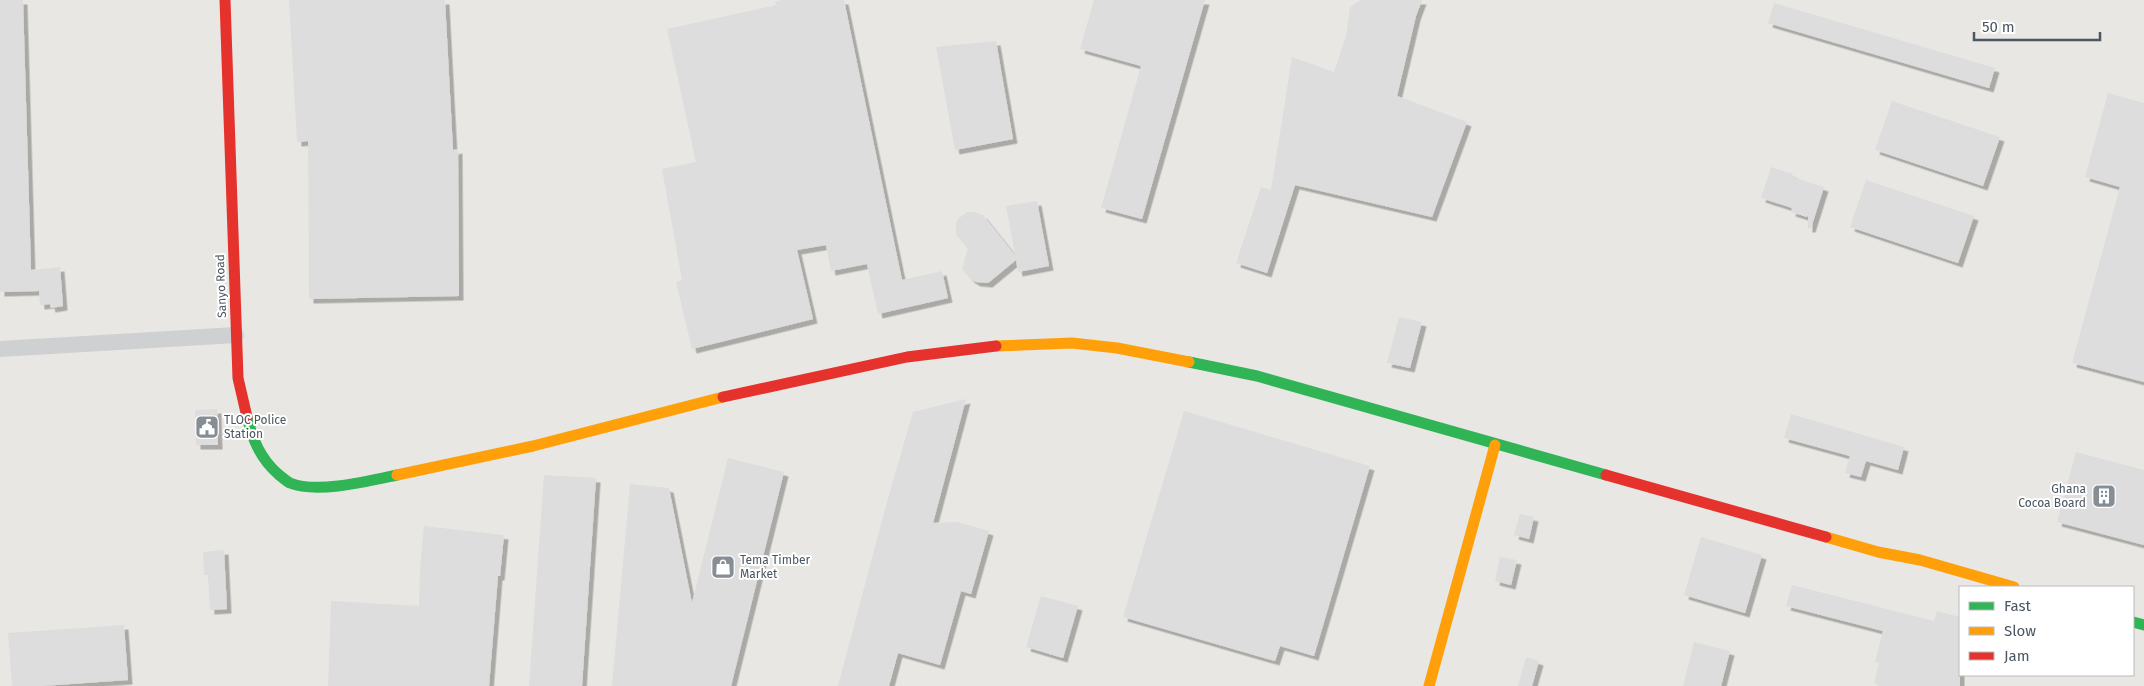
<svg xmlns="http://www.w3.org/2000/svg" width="2144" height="686" viewBox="0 0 2144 686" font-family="'Fira Sans',sans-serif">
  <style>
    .commercial { fill: #e8e7e3; fill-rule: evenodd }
    .building { fill: #ddddde; filter: url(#shadow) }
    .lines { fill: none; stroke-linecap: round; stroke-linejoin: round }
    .street { stroke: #ced0d2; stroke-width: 16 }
    .fast { stroke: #30b455; stroke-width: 11 }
    .slow { stroke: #ff9f0a; stroke-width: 11 }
    .jam { stroke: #e5322d; stroke-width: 11 }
    .labels { text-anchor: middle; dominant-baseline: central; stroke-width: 4; stroke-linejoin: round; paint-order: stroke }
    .street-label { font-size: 12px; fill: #4a5661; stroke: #fff }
    .poi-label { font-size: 12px; fill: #4a5661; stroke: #fff; text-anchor: start }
  </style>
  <defs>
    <filter id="shadow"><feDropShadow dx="4.5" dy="4.5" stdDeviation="0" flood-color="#0004"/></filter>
  </defs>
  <rect width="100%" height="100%" fill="#f4f4f4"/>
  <path class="commercial" d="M0,0H2144V686H0ZM1960,587H2133V675H1960Z"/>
  <g class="building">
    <path d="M0,0H23L31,270L60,267L63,306L51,308L50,304L40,305L39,291L0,292Z"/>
    <path d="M289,0H445L453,150L458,149L459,296L309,299L308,141L297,142Z"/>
    <path d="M782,0H844L902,280L942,271L948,298L878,314L867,264L831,271L826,245L797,250L813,319L692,349L676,282L682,280L662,169L696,162L667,29L776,5L775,2Z"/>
    <path d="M1094,0H1205L1142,219L1101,208L1141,66L1080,49Z"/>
    <path d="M1361,0H1422L1416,16L1397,96L1467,122L1432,217L1295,185L1267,273L1236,263L1261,187L1271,190L1292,57L1334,72L1346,36L1350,7Z"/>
    <path d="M1774,3L1995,68L1989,88L1768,23Z"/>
    <path d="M996,41L1013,139L955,150L936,47Z"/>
    <path d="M2108,93L2144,103V382L2072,363L2120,187L2085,177Z"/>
    <path d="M1892,101L2000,137L1983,186L1875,150Z"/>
    <path d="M1771,167L1793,174L1792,177L1824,187L1811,228H1808V215L1807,217L1791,212L1792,208L1761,198Z"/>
    <path d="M1866,180L1974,216L1958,263L1850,227Z"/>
    <path d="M1037,201L1049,266L1018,272L1016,260L988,283L976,282L971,279L962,269L968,248L956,235V224L958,219L967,212H973L983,215L1015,255L1006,206Z"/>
    <path d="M1399,317L1422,322L1410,368L1387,363Z"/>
    <path d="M966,399L933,523L958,522L989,531L971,594L961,591L940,665L898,653L889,686H838L885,509L913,412Z"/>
    <path d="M217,409L218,445H196L195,410Z"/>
    <path d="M1184,411L1370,466L1314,656L1280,646L1275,661L1123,617Z"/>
    <path d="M1791,414L1904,447L1898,470L1866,461L1861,477L1845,473L1850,456L1784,438Z"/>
    <path d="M2076,452L2144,470V545L2057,522Z"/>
    <path d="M728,458L784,472L731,686H612L630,484L669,488L692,603Z"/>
    <path d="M544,475L596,478L582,686H529Z"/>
    <path d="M1520,514L1534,517L1529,539L1514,535Z"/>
    <path d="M424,526L504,535L500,576H498L489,686H328L331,601L419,606L420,567Z"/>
    <path d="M1701,537L1762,555L1745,613L1684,595Z"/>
    <path d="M224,550L227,609L210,610L208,575H204L203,552Z"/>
    <path d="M1500,557L1517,560L1511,585L1495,581Z"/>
    <path d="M1792,585L1934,621L1937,611L1960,617V686H1877L1878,684L1874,683L1879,663L1875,662L1883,631L1786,606Z"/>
    <path d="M1041,596L1078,606L1063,658L1026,647Z"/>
    <path d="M124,625L128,680L42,686H12L8,633Z"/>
    <path d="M1694,642L1730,651L1721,686H1683Z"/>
    <path d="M1526,657L1539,661L1532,686H1518Z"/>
  </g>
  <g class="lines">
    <path class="street" d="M0,349L236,335"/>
    <g class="fast">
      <path d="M1189,362L1257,376L1606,475"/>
      <path d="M247,417C253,440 260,458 278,474C282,477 286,481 290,483C317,494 369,481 397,475"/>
      <path d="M2133,622L2144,625"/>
    </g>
    <g class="slow">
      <path d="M996,346L1072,343L1117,348L1189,362"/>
      <path d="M397,475L533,446L723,397"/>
      <path d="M1826,537L1878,552L1920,560L2014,587"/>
      <path d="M1429,686L1495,445"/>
    </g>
    <g class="jam">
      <path d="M225,0L238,378L247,417"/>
      <path d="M723,397L907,357L996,346"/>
      <path d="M1606,475L1826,537"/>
    </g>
  </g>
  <defs>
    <g id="civic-square" transform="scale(1.25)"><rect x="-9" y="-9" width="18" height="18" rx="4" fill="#868d94" stroke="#fff"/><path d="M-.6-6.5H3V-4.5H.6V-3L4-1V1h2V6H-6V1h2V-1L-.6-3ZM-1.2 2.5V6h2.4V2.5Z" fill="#fff"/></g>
    <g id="building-square" transform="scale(1.25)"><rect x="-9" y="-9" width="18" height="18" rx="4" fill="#868d94" stroke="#fff"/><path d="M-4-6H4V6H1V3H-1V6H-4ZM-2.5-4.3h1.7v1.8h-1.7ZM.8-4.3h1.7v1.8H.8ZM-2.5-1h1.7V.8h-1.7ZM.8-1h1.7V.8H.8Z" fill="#fff"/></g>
    <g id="shop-square" transform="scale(1.25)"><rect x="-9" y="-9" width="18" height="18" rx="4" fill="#868d94" stroke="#fff"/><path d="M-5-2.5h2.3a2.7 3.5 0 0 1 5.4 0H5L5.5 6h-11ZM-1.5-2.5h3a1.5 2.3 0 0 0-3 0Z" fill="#fff"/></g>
  </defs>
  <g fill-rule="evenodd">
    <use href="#civic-square" x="207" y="427"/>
    <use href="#building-square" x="2104" y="496"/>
    <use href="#shop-square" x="723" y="567"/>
  </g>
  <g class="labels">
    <g class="street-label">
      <text transform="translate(221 286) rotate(-92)">Sanyo Road</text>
    </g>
    <g class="poi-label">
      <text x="224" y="420">TLOC Police<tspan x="224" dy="14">Station</tspan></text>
      <text x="2086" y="489" text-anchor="end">Ghana<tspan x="2086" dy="14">Cocoa Board</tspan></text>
      <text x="740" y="560">Tema Timber<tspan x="740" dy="14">Market</tspan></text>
    </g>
  </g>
  <rect x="1959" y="586" width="175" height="90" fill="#ffffff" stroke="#b7bbc0"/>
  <rect x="1969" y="602" width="25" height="8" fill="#30b455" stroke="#b7bbc0"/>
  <text x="2004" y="611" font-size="15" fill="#4a5661">Fast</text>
  <rect x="1969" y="627" width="25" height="8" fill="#ff9f0a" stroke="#b7bbc0"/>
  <text x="2004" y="636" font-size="15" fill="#4a5661">Slow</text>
  <rect x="1969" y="652" width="25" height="8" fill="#e5322d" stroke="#b7bbc0"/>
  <text x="2004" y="661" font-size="15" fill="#4a5661">Jam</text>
  <path d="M1974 32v8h126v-8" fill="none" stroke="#4a5661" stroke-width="2.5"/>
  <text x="1982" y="32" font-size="15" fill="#4a5661" stroke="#ffffff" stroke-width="4" paint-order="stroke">50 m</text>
</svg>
